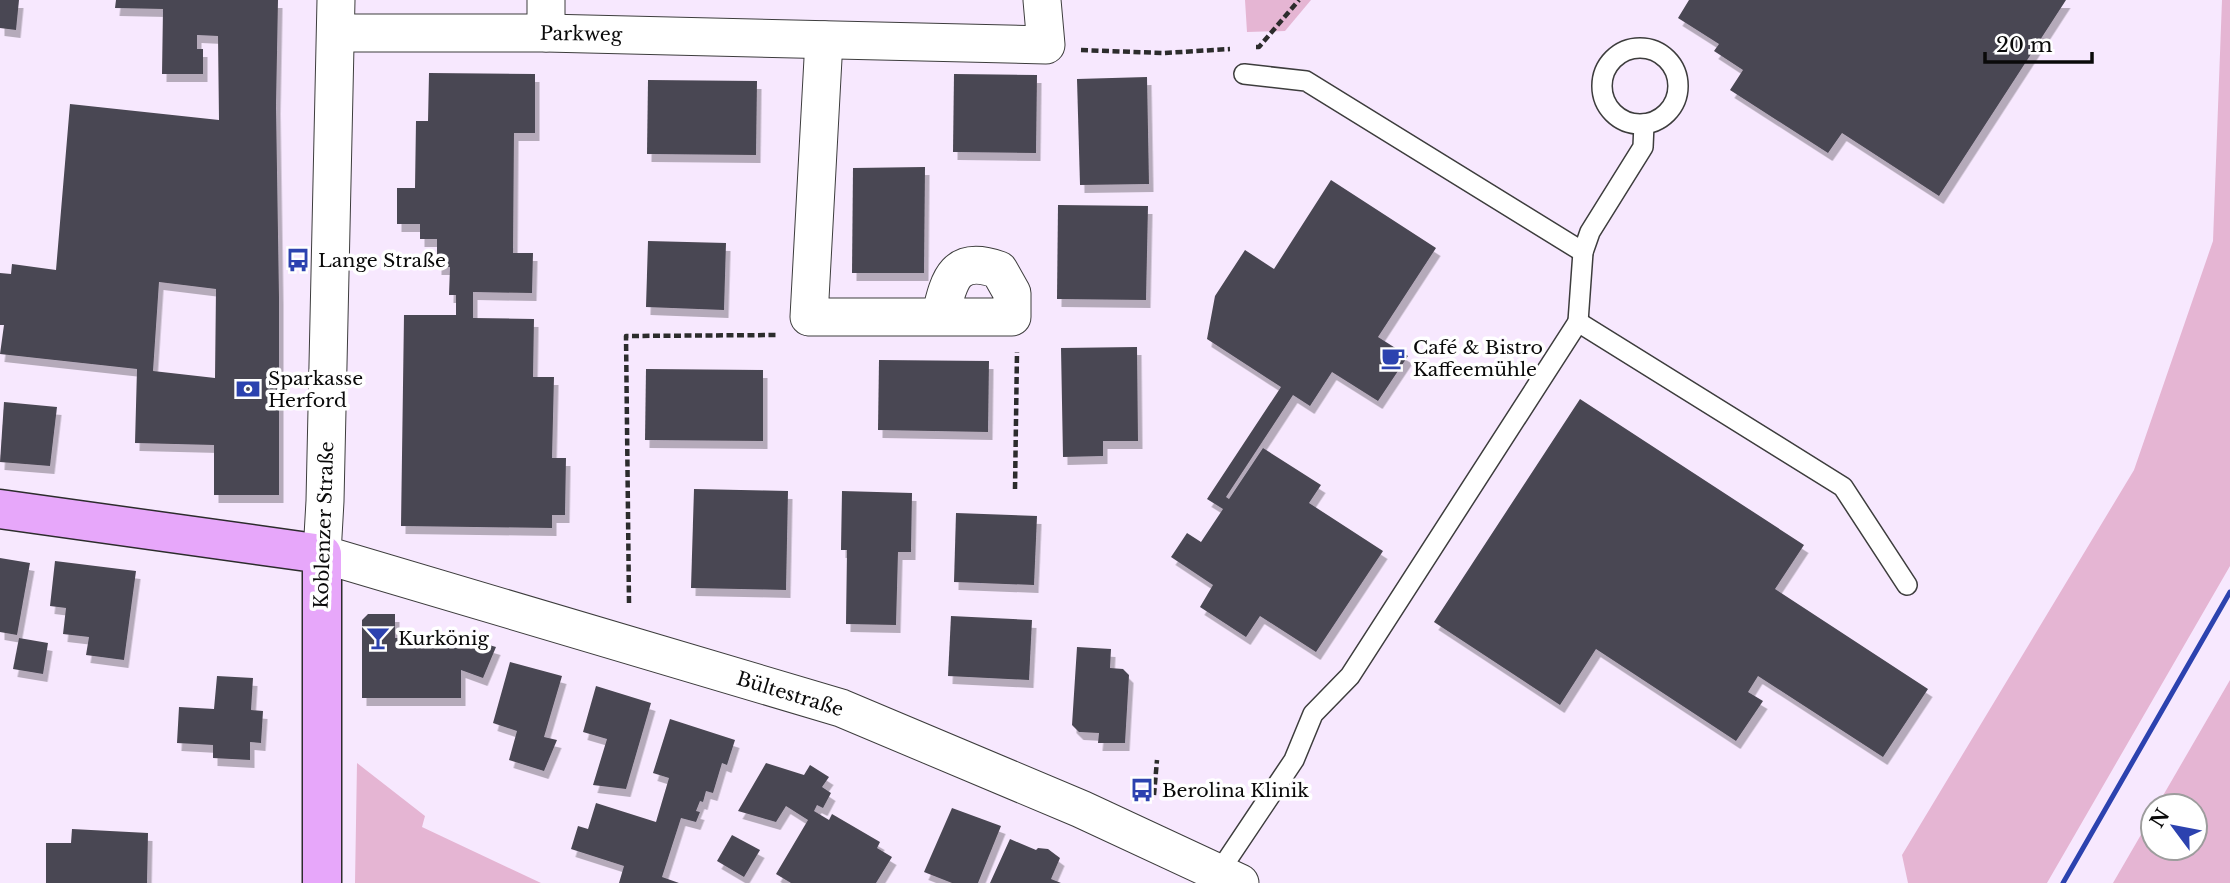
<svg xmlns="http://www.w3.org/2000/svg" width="2230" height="883" viewBox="0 0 2230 883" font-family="'Libre Baskerville',serif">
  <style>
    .green { fill: #e5b5d3 }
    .building { fill: #4a4752; fill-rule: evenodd; filter: url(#shadow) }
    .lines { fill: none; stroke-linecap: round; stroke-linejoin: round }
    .lane-casing { stroke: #3d3d3d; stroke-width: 22 }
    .street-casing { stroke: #3d3d3d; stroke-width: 39 }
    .secondary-casing { stroke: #2c2c2c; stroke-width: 41 }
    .path { stroke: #2c2c2c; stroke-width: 4.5; stroke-dasharray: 7 3.5; stroke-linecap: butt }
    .lane { stroke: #fff; stroke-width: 19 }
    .street { stroke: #fff; stroke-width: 37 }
    .secondary { stroke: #e7a7fa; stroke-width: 38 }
    .rail { stroke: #2c42af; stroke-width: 5 }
    .labels { text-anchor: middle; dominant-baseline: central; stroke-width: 7; stroke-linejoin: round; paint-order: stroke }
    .street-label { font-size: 19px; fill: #0a0a0a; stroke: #fff }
    .poi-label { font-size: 19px; fill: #0a0a0a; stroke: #fff; text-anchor: start }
  </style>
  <defs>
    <filter id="shadow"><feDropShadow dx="4.5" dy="8" stdDeviation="0" flood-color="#0004"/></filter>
  </defs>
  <rect width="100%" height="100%" fill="#f7e8fe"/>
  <g class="green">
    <path d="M1245,0H1311L1285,31L1247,32Z"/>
    <path d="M2222,0H2230V566L2047,883H1908L1902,855L2134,470L2213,241Z"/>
    <path d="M2230,680V883H2113L2153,814V848H2195V806H2157Z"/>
    <path d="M357,763L425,816L422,827L541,883H355Z"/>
  </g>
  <g class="building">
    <path d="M0,0H19L16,30L0,28Z"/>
    <path d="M116,0H278L276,106L279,297V495H214V445L135,443L137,369L0,354L4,325H0V273L11,274L12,264L56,270L70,104L219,120L218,36L197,35V49H203V74H162L163,9L115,8ZM159,282L216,289L215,378L153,371Z"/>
    <path d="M1689,0H2066L1939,196L1842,133L1828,153L1730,90L1743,70L1714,51L1719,44L1678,18Z"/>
    <path d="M429,73L535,74V133H514L513,253H533L532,293L473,292V318L534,319L533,377H554L552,458H566L565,515H552V528L401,526L404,315H456V295H449L450,267H437V239H420V224H397V188H415L416,121H428Z"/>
    <path d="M954,74L1037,75L1036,153L953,152Z"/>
    <path d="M1147,77L1149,184L1080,185L1077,79Z"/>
    <path d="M648,80L757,81L756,155L647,154Z"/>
    <path d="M925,167L924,273H852L853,168Z"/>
    <path d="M1331,180L1436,248L1378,337L1408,356L1378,401L1332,372L1310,406L1293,395L1226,497L1229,499L1263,448L1321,485L1309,503L1383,551L1316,652L1260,616L1246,637L1200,607L1213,585L1171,557L1187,533L1201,542L1223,509L1207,499L1281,387L1207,339L1215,296L1245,250L1274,269Z"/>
    <path d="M1058,205L1148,206L1146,300L1057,299Z"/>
    <path d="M648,241L726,243L724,310L646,307Z"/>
    <path d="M1137,347L1138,441H1103V456L1063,457L1061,348Z"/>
    <path d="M879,360L989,361L988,432L878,430Z"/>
    <path d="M646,369L763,370V441L645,440Z"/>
    <path d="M1580,399L1804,545L1775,589L1928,689L1883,757L1758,676L1748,692L1763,701L1736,741L1596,649L1560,705L1434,622Z"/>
    <path d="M4,402L57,407L50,466L0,462Z"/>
    <path d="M694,489L788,491L786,590L691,588Z"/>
    <path d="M842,491L912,493L911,552H898L896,625L846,624L847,550H841Z"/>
    <path d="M956,513L1037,516L1034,585L954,582Z"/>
    <path d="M0,558L30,563L17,635L0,632Z"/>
    <path d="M55,561L136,571L124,660L86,655L89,637L63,634L66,608L50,606Z"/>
    <path d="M368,614H395V638L461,637L496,647L483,678L461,670V698H362V620Z"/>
    <path d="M951,616L1032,620L1029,680L948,676Z"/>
    <path d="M19,638L48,643L43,674L13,669Z"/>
    <path d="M1077,647L1111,649L1110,668L1123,669L1129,675L1125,743H1098L1099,733L1079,732L1072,725Z"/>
    <path d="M510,662L562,676L544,737L557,740L544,771L509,760L517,731L493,723Z"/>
    <path d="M217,676L253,678L251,710L263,711L261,743L250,742V760L213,758V745L177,743L179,707L214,709Z"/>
    <path d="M596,686L651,703L626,789L593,785L607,739L583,732Z"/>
    <path d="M670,719L735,740L727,765L722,763L713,793L706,791L703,802L700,801L696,811L700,812L696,822L681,818L662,877L679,883H619L624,866L571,849L578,826L588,829L596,803L656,822L669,778L653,773Z"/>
    <path d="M766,763L804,775L810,765L829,777L822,787L831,793L823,808L817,805L814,811L829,820L832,814L880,842L877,848L892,857L876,883H791L776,874L808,820L786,806L776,822L738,811Z"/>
    <path d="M952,808L1001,826L978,883H952L924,872Z"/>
    <path d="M72,829L148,833L147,883H46V843H71Z"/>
    <path d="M732,835L760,850L744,877L717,861Z"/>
    <path d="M1010,839L1036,850L1038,848L1048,849L1060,858L1051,879L1061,883H990Z"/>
  </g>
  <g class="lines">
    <g class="lane-casing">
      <g id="lane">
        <circle cx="1640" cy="86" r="38"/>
        <path d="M1244,74L1306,81L1583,252"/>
        <path d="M1578,322L1583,252L1590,232L1643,147L1644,124"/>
        <path d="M1219,872L1294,760L1313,714L1350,676L1578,322L1843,487L1907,585"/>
      </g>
    </g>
    <g class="street-casing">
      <g id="street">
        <path d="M336,0L325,501L322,554L841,708L1081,809L1240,883"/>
        <path d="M337,33H546L1046,45L1042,0"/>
        <path d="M546,33V0"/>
        <path d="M824,40L809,317H1012V293L999,270C954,254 949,280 940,317"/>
      </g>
    </g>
    <g class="secondary-casing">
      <path id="secondary" d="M0,509L322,554V883"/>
    </g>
    <g class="path">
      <path d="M1256,47H1259L1299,0"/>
      <path d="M1081,50L1164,53L1230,49"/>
      <path d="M1015,489L1017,352"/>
      <path d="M629,603L626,336L778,335"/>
      <path d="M1154,795L1157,760"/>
    </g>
    <use href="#lane" class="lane"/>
    <use href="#street" class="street"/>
    <use href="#secondary" class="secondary"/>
    <path class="rail" d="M2063,883L2230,592"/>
  </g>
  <defs>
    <g id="bus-bare" transform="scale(1.89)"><path d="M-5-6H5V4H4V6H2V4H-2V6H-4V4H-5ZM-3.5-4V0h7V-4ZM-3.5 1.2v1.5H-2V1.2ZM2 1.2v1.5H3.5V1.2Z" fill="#2c42af" stroke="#fff" stroke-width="2.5" paint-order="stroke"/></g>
    <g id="cafe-bare" transform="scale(1.89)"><path d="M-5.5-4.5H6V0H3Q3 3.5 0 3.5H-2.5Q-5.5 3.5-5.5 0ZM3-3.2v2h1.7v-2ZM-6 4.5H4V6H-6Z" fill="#2c42af" stroke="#fff" stroke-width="2.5" paint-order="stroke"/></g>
    <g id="bank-bare" transform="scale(1.89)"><path d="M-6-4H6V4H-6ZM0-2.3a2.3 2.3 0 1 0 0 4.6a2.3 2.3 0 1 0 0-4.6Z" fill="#2c42af" stroke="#fff" stroke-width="2.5" paint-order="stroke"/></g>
    <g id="bar-bare" transform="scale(1.89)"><path d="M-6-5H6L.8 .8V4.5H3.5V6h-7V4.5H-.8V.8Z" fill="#2c42af" stroke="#fff" stroke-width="2.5" paint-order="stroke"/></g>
  </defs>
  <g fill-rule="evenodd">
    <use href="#bus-bare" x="298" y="260"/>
    <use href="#cafe-bare" x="1393" y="358"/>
    <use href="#bank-bare" x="248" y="389"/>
    <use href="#bar-bare" x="378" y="638"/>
    <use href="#bus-bare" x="1142" y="790"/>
  </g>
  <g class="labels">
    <g class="street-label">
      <text transform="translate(581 34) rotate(1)">Parkweg</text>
      <text transform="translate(324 525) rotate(-88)">Koblenzer Straße</text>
      <text transform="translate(790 694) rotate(17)">Bültestraße</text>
    </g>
    <g class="poi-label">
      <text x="318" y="260">Lange Straße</text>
      <text x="1413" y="347">Café &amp; Bistro<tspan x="1413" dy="22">Kaffeemühle</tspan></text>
      <text x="268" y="378">Sparkasse<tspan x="268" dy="22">Herford</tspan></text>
      <text x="398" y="638">Kurkönig</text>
      <text x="1162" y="790">Berolina Klinik</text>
    </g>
  </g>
  <g transform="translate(2174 827) rotate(302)"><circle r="33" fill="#ffffff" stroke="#9d9d9d" stroke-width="2"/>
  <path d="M0-5L12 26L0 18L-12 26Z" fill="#2c42af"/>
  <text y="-10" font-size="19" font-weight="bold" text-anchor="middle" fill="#0a0a0a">N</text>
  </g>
  <path d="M1985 52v10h107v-10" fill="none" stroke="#0a0a0a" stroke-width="3.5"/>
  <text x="1996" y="52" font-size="21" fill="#0a0a0a" stroke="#ffffff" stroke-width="5" paint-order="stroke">20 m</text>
</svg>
